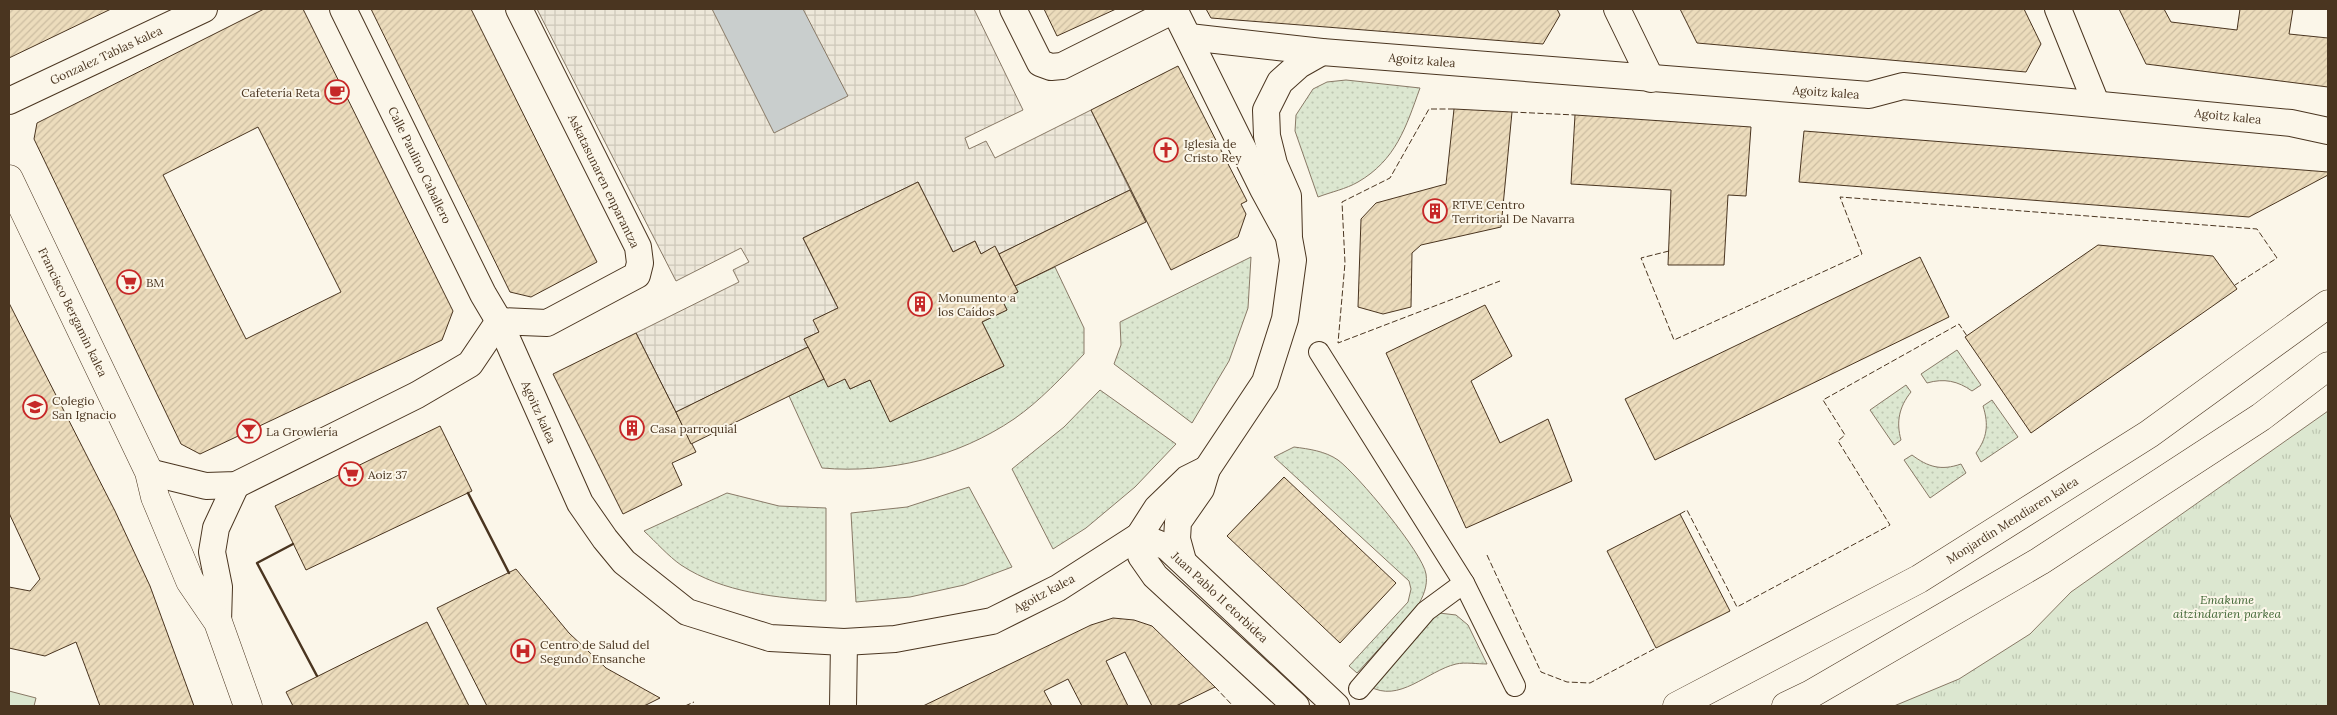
<svg xmlns="http://www.w3.org/2000/svg" width="2337" height="715" viewBox="0 0 2337 715" font-family="Lora,serif">
  <style>
    .grass { fill: url(#grass-dots); stroke: #887966 }
    .park { fill: url(#park-tufts); stroke: #887966 }
    .pitch { fill: #dce7d0; stroke: #887966 }
    .plaza { fill: url(#plaza-grid); stroke: #887966 }
    .water { fill: #c9cecd; stroke: #887966 }
    .building { fill: url(#building-hatch); stroke: #4a3520; fill-rule: evenodd }
    .lines { fill: none; stroke-linecap: round; stroke-linejoin: round }
    .pedestrian-casing { stroke: #4a3520; stroke-width: 22 }
    .minor-casing { stroke: #4a3520; stroke-width: 28 }
    .tertiary-casing { stroke: #4a3520; stroke-width: 29 }
    .secondary-casing { stroke: #4a3520; stroke-width: 29 }
    .pedestrian { stroke: #fbf6e9; stroke-width: 20 }
    .minor { stroke: #fbf6e9; stroke-width: 26 }
    .tertiary { stroke: #fbf6e9; stroke-width: 28 }
    .secondary { stroke: #fbf6e9; stroke-width: 28 }
    .fence { stroke: #4a3520; stroke-width: 1; stroke-dasharray: 6 2.5; stroke-linecap: butt }
    .wall { stroke: #4a3520; stroke-width: 2.5 }
    .labels { text-anchor: middle; dominant-baseline: central; stroke-width: 4; stroke-linejoin: round; paint-order: stroke }
    .street-label { font-size: 12px; fill: #4a3520; stroke: #fbf6e9 }
    .poi-label { font-size: 12px; fill: #4a3520; stroke: #fbf6e9; text-anchor: start }
    .park-label { font-size: 12px; font-style: italic; fill: #436837; stroke: #fbf6e9 }
  </style>
  <defs>
    <pattern id="grass-dots" width="8" height="8" patternUnits="userSpaceOnUse" patternTransform="scale(1.25)"><rect width="8" height="8" fill="#dce7d0"/><path d="M2 2h.1M6 6h.1" fill="none" stroke="#bec7b2" stroke-width="1.8" stroke-linecap="round"/></pattern>
    <pattern id="park-tufts" width="24" height="20" patternUnits="userSpaceOnUse" patternTransform="scale(1.25)"><rect width="24" height="20" fill="#dce7d0"/><path d="M3 7l-1-3M5 7V3M7 7l1-3M15 17l-1-3M17 17v-4M19 17l1-3" fill="none" stroke="#bec7b2"/></pattern>
    <pattern id="plaza-grid" width="8" height="8" patternUnits="userSpaceOnUse" patternTransform="scale(1.25)"><rect width="8" height="8" fill="#ede7d9"/><path d="M0 4h8M4 0v8" fill="none" stroke="#cdc7ba"/></pattern>
    <pattern id="building-hatch" width="6" height="6" patternUnits="userSpaceOnUse" patternTransform="scale(1.25)"><rect width="6" height="6" fill="#ecdcbc"/><path d="M-1 1l2-2M0 6l6-6M5 7l2-2" fill="none" stroke="#ccbda1"/></pattern>
  </defs>
  <rect width="100%" height="100%" fill="#fbf6e9"/>
  <g class="grass">
    <path d="M1346,80L1420,88C1406,127 1396,160 1358,182C1346,189 1331,192 1318,197L1295,131L1296,115L1313,89L1327,82Z"/>
    <path d="M1251,257L1248,308L1229,361L1192,423L1114,364L1121,345L1120,322Z"/>
    <path d="M1055,267L1084,328V354C1062,377 1040,401 1014,419C958,457 889,474 822,468L789,396L824,379H845L850,389L870,380L890,421L1004,366L982,322L1007,310L1002,300L1018,292L1015,286Z"/>
    <path d="M1957,350L1981,385L1972,391C1958,381 1944,378 1927,383L1921,374Z"/>
    <path d="M1906,385L1911,392C1899,407 1896,422 1901,440L1894,445L1870,410Z"/>
    <path d="M1100,390L1176,444L1135,487L1086,528L1053,549L1012,469L1064,427Z"/>
    <path d="M1992,400L2018,437L1981,462L1976,453C1987,438 1989,425 1983,406Z"/>
    <path d="M1294,447C1309,449 1325,451 1338,460C1357,474 1423,553 1426,574C1428,586 1423,597 1417,607L1357,673L1349,666L1408,602L1411,589L1409,581L1274,457Z"/>
    <path d="M1912,455C1928,467 1941,471 1961,464L1966,473L1930,498L1904,460Z"/>
    <path d="M969,487L1012,567L964,585L910,597L856,602L851,513L907,507Z"/>
    <path d="M727,493L779,506L826,508V601C778,598 723,593 681,565C668,556 656,542 644,531Z"/>
    <path d="M1439,613L1456,615L1468,625L1487,664C1477,664 1465,662 1456,664C1427,671 1399,704 1369,686L1427,621Z"/>
  </g>
  <path class="park" d="M2328,411V706H1894L1959,679L2030,634L2071,592Z"/>
  <path class="pitch" d="M9,691L36,698L34,706H9Z"/>
  <path class="plaza" d="M537,9H974L1023,110L965,138L969,149L986,141L995,158L1091,110L1130,190L999,254L995,247L981,254L975,241L953,252L918,182L803,238L838,308L814,320L819,332L804,339L808,347L676,412L636,333L739,282L733,270L749,262L741,248L676,281Z"/>
  <path class="water" d="M712,9H803L848,96L774,133Z"/>
  <g class="building">
    <path d="M9,9H111L9,58Z"/>
    <path d="M264,9H303L453,311L442,340L200,454L181,444L34,139L37,123ZM258,127L341,292L246,339L163,175Z"/>
    <path d="M371,9H471L597,262L531,297L510,292Z"/>
    <path d="M1044,9H1116L1057,36Z"/>
    <path d="M1206,9H1557L1560,15L1543,44L1211,18Z"/>
    <path d="M1680,9H2024L2041,44L2026,72L1697,43Z"/>
    <path d="M2119,9H2164L2171,22L2237,30L2240,9H2293L2289,34L2328,38V87L2146,64Z"/>
    <path d="M1178,66L1247,201L1241,204L1246,214L1238,237L1171,270L1091,110Z"/>
    <path d="M1454,109L1512,112L1501,227L1421,245L1412,253L1411,307L1383,314L1358,307L1361,219L1376,203L1446,184Z"/>
    <path d="M1575,115L1751,127L1746,196L1728,195L1724,265H1668L1671,190L1571,184Z"/>
    <path d="M1804,131L2328,172V175L2249,217L1799,182Z"/>
    <path d="M918,182L953,252L975,241L981,254L995,246L1018,292L1002,300L1007,310L982,322L1004,366L890,422L870,380L850,389L845,379L828,387L804,339L819,332L813,320L838,308L803,238Z"/>
    <path d="M1130,190L1146,222L1015,286L999,254Z"/>
    <path d="M2098,245L2213,256L2237,289L2031,433L1965,337Z"/>
    <path d="M1920,257L1949,317L1655,460L1625,399Z"/>
    <path d="M9,303L115,511L150,586L194,706H100L76,642L45,656L9,648V587L30,591L40,579L9,513Z"/>
    <path d="M1485,305L1512,356L1471,381L1500,443L1548,419L1572,481L1466,528L1386,353Z"/>
    <path d="M636,333L696,452L672,463L682,485L623,514L553,374Z"/>
    <path d="M808,347L824,379L691,444L676,412Z"/>
    <path d="M440,426L472,491L306,570L275,506Z"/>
    <path d="M1284,477L1396,583L1340,643L1227,536Z"/>
    <path d="M1680,514L1730,611L1656,648L1607,551Z"/>
    <path d="M516,569L569,633L606,668L660,698L644,706H487L437,608Z"/>
    <path d="M1113,618L1134,620L1152,626L1215,687L1176,706H1152L1125,652L1106,661L1128,706H1082L1068,679L1044,691L1052,706H923L1091,625Z"/>
    <path d="M427,622L469,706H293L286,692Z"/>
  </g>
  <g class="lines">
    <g class="pedestrian-casing">
      <g id="pedestrian">
        <path d="M1319,352L1464,583L1515,686"/>
        <path d="M1359,689L1426,611L1464,583"/>
      </g>
    </g>
    <g class="minor-casing">
      <g id="minor">
        <path d="M343,9L483,294L499,321L580,503L605,539L624,562L687,612L770,638L844,642L895,639L992,621L1058,588L1139,536L1157,508L1187,479L1207,469"/>
        <path d="M1013,9L1040,63L1051,67L1062,66L1174,10"/>
        <path d="M1174,9L1263,189L1287,233"/>
        <path d="M1617,9L1651,79"/>
        <path d="M2058,9L2096,103"/>
        <path d="M1189,37L1322,52L1869,95L1903,86L2291,123L2328,131"/>
        <path d="M9,101L204,9"/>
        <path d="M499,321L547,323L637,275L640,263L638,247L519,9"/>
        <path d="M149,472L206,486L236,485L417,395L470,364L499,321"/>
        <path d="M1139,536L1167,547L1336,706"/>
        <path d="M1139,536L1141,556L1155,576L1296,706"/>
        <path d="M1183,561L1177,539L1178,522L1201,489L1207,469L1265,382L1285,319L1293,260L1289,238L1288,196L1274,164L1267,136L1266,110L1280,82L1299,65L1322,52"/>
        <path d="M218,622L219,587L212,552L216,528L236,485"/>
        <path d="M843,706L844,642"/>
      </g>
    </g>
    <g class="tertiary-casing">
      <path id="tertiary" d="M9,179L149,472L155,497L190,581L218,622L248,706"/>
    </g>
    <g class="secondary-casing">
      <g id="secondary">
        <path d="M1677,706L1919,579L2149,434L2328,304"/>
        <path d="M1786,706L1811,694L2040,561L2261,417L2328,366"/>
      </g>
    </g>
    <use href="#pedestrian" class="pedestrian"/>
    <use href="#minor" class="minor"/>
    <use href="#tertiary" class="tertiary"/>
    <use href="#secondary" class="secondary"/>
    <g class="fence">
      <path d="M1454,109H1429L1390,178L1342,202L1345,263L1338,343L1500,281"/>
      <path d="M1512,112L1575,115"/>
      <path d="M1669,251L1641,258L1674,340L1862,254L1840,197L2257,229L2277,258L2235,285"/>
      <path d="M1680,514L1687,510L1737,607L1890,525L1838,441L1845,435L1823,400L1959,324L1967,336"/>
      <path d="M1487,555L1541,672L1567,682L1590,683L1656,648"/>
      <path d="M1215,687L1233,706"/>
      <path d="M685,706L694,702"/>
    </g>
    <g class="wall">
      <path d="M468,493L509,573"/>
      <path d="M293,544L257,563L317,676"/>
    </g>
  </g>
  <defs>
    <g id="cafe-ring" transform="scale(1.25)"><circle r="9.5" fill="#fbf6e9" stroke="#c62828" stroke-width="1.5"/><path d="M-5.5-4.5H6V0H3Q3 3.5 0 3.5H-2.5Q-5.5 3.5-5.5 0ZM3-3.2v2h1.7v-2ZM-6 4.5H4V6H-6Z" fill="#c62828"/></g>
    <g id="church-ring" transform="scale(1.25)"><circle r="9.5" fill="#fbf6e9" stroke="#c62828" stroke-width="1.5"/><path d="M-1.2-6h2.4v3.5h3.3v2.4h-3.3V6h-2.4V-.1h-3.3v-2.4h3.3Z" fill="#c62828"/></g>
    <g id="building-ring" transform="scale(1.25)"><circle r="9.5" fill="#fbf6e9" stroke="#c62828" stroke-width="1.5"/><path d="M-4-6H4V6H1V3H-1V6H-4ZM-2.5-4.3h1.7v1.8h-1.7ZM.8-4.3h1.7v1.8H.8ZM-2.5-1h1.7V.8h-1.7ZM.8-1h1.7V.8H.8Z" fill="#c62828"/></g>
    <g id="supermarket-ring" transform="scale(1.25)"><circle r="9.5" fill="#fbf6e9" stroke="#c62828" stroke-width="1.5"/><path d="M-6-5.5h2.5l.6 2H6L4.5 2H-2.5L-4.4-4H-6ZM-1.5 3.2a1.3 1.3 0 1 0 .1 0ZM3 3.2a1.3 1.3 0 1 0 .1 0Z" fill="#c62828"/></g>
    <g id="school-ring" transform="scale(1.25)"><circle r="9.5" fill="#fbf6e9" stroke="#c62828" stroke-width="1.5"/><path d="M0-5L7-2L0 1L-7-2ZM-4 1L0 2.5L4 1V4Q0 6-4 4Z" fill="#c62828"/></g>
    <g id="bar-ring" transform="scale(1.25)"><circle r="9.5" fill="#fbf6e9" stroke="#c62828" stroke-width="1.5"/><path d="M-6-5H6L.8 .8V4.5H3.5V6h-7V4.5H-.8V.8Z" fill="#c62828"/></g>
    <g id="hospital-ring" transform="scale(1.25)"><circle r="9.5" fill="#fbf6e9" stroke="#c62828" stroke-width="1.5"/><path d="M-5-5h3v3.5h4V-5h3V5h-3V1.5h-4V5h-3Z" fill="#c62828"/></g>
  </defs>
  <g fill-rule="evenodd">
    <use href="#cafe-ring" x="337" y="92"/>
    <use href="#church-ring" x="1166" y="150"/>
    <use href="#building-ring" x="1435" y="211"/>
    <use href="#supermarket-ring" x="129" y="282"/>
    <use href="#building-ring" x="920" y="304"/>
    <use href="#school-ring" x="35" y="407"/>
    <use href="#building-ring" x="632" y="428"/>
    <use href="#bar-ring" x="249" y="431"/>
    <use href="#supermarket-ring" x="351" y="474"/>
    <use href="#hospital-ring" x="523" y="651"/>
  </g>
  <g class="labels">
    <g class="street-label">
      <text transform="translate(106 55) rotate(-25)">Gonzalez Tablas kalea</text>
      <text transform="translate(1422 60) rotate(5)">Agoitz kalea</text>
      <text transform="translate(1826 92) rotate(4)">Agoitz kalea</text>
      <text transform="translate(2228 116) rotate(6)">Agoitz kalea</text>
      <text transform="translate(420 165) rotate(64)">Calle Paulino Caballero</text>
      <text transform="translate(604 181) rotate(64)">Askatasunaren enparantza</text>
      <text transform="translate(73 312) rotate(64)">Francisco Bergamin kalea</text>
      <text transform="translate(539 412) rotate(66)">Agoitz kalea</text>
      <text transform="translate(2012 520) rotate(-32)">Monjardin Mendiaren kalea</text>
      <text transform="translate(1044 593) rotate(-28)">Agoitz kalea</text>
      <text transform="translate(1220 597) rotate(43)">Juan Pablo II etorbidea</text>
    </g>
    <g class="poi-label">
      <text x="320" y="92" text-anchor="end">Cafetería Reta</text>
      <text x="1184" y="143">Iglesia de<tspan x="1184" dy="14">Cristo Rey</tspan></text>
      <text x="1452" y="204">RTVE Centro<tspan x="1452" dy="14">Territorial De Navarra</tspan></text>
      <text x="146" y="282">BM</text>
      <text x="938" y="297">Monumento a<tspan x="938" dy="14">los Caídos</tspan></text>
      <text x="52" y="400">Colegio<tspan x="52" dy="14">San Ignacio</tspan></text>
      <text x="650" y="428">Casa parroquial</text>
      <text x="266" y="431">La Growlería</text>
      <text x="368" y="474">Aoiz 37</text>
      <text x="540" y="644">Centro de Salud del<tspan x="540" dy="14">Segundo Ensanche</tspan></text>
    </g>
    <g class="park-label">
      <text x="2227" y="599">Emakume<tspan x="2227" dy="14">aitzindarien parkea</tspan></text>
    </g>
  </g>
  <rect width="2337" height="715" fill="none" stroke="#4a3520" stroke-width="20"/>
</svg>
